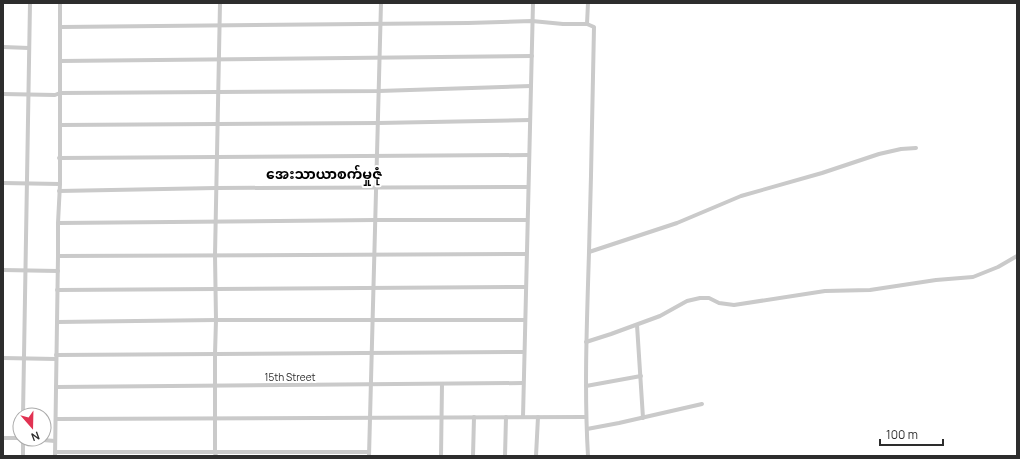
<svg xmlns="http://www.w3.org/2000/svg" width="1020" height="459" viewBox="0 0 1020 459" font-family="Manrope,'Noto Sans Myanmar',sans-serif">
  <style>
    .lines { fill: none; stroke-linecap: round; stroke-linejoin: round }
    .minor { stroke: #cacaca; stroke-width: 4 }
    .labels { text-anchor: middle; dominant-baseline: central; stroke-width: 4; stroke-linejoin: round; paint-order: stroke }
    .street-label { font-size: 10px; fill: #2d2d2d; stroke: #fff }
    .district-label { font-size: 14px; font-weight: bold; fill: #000; stroke: #fff }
  </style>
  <rect width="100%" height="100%" fill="#fff"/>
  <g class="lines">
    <g class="minor">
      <path d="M587,24L588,3"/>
      <path d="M61,27L468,23L532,21L563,24H587L594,27C593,103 591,177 589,252C587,320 584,388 588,456"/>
      <path d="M3,47L29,48"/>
      <path d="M60,61L532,56"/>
      <path d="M3,94L55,95L60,93L379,91L531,86"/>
      <path d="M60,125L378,123L530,120"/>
      <path d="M59,158L529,155"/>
      <path d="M3,183L60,184"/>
      <path d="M59,191L216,188L528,187"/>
      <path d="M58,223L375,220H527"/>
      <path d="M589,252L677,223L741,196L822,173L879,154L901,149L916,148"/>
      <path d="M58,256L526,254"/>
      <path d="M3,270L58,271"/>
      <path d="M57,290L525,287"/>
      <path d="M57,322L216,320H524"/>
      <path d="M637,325L643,418"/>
      <path d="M586,342L611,334L660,316L687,301L700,298H709L719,303L734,305L825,291L870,290L936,280L973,277L998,267L1017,256"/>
      <path d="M56,355L524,352"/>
      <path d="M3,358L56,359"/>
      <path d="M586,386L641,376"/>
      <path d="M56,387L523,383"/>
      <path d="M23,415L30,3"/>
      <path d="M523,417L533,3"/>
      <path d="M56,419L586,417"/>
      <path d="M587,429L619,423L702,404"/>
      <path d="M3,438H20"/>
      <path d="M30,439L55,441"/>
      <path d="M55,452H369"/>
      <path d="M23,456V439"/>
      <path d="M55,456L58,256V223L60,184V3"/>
      <path d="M216,456L215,453V354L216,320L215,255L220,3"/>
      <path d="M369,456L381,3"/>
      <path d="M441,456L442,384"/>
      <path d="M473,456L474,417"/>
      <path d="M505,456L506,417"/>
      <path d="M536,456L538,417"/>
    </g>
  </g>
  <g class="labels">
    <g class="street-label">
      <text x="290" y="377">15th Street</text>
    </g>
    <g class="district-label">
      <text x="324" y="173">အေးသာယာစက်မှုဇုံ</text>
    </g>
  </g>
  <rect width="1020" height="459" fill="none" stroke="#2d2d2d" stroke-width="8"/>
  <g transform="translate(32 427) rotate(160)"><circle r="19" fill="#ffffff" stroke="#ababab"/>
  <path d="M0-3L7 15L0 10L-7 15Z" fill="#e13252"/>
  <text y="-6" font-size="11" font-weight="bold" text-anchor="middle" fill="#2d2d2d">N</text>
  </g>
  <path d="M880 439v6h63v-6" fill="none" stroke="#2d2d2d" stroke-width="2"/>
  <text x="886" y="439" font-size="12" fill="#2d2d2d" stroke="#ffffff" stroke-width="3" paint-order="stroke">100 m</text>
</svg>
